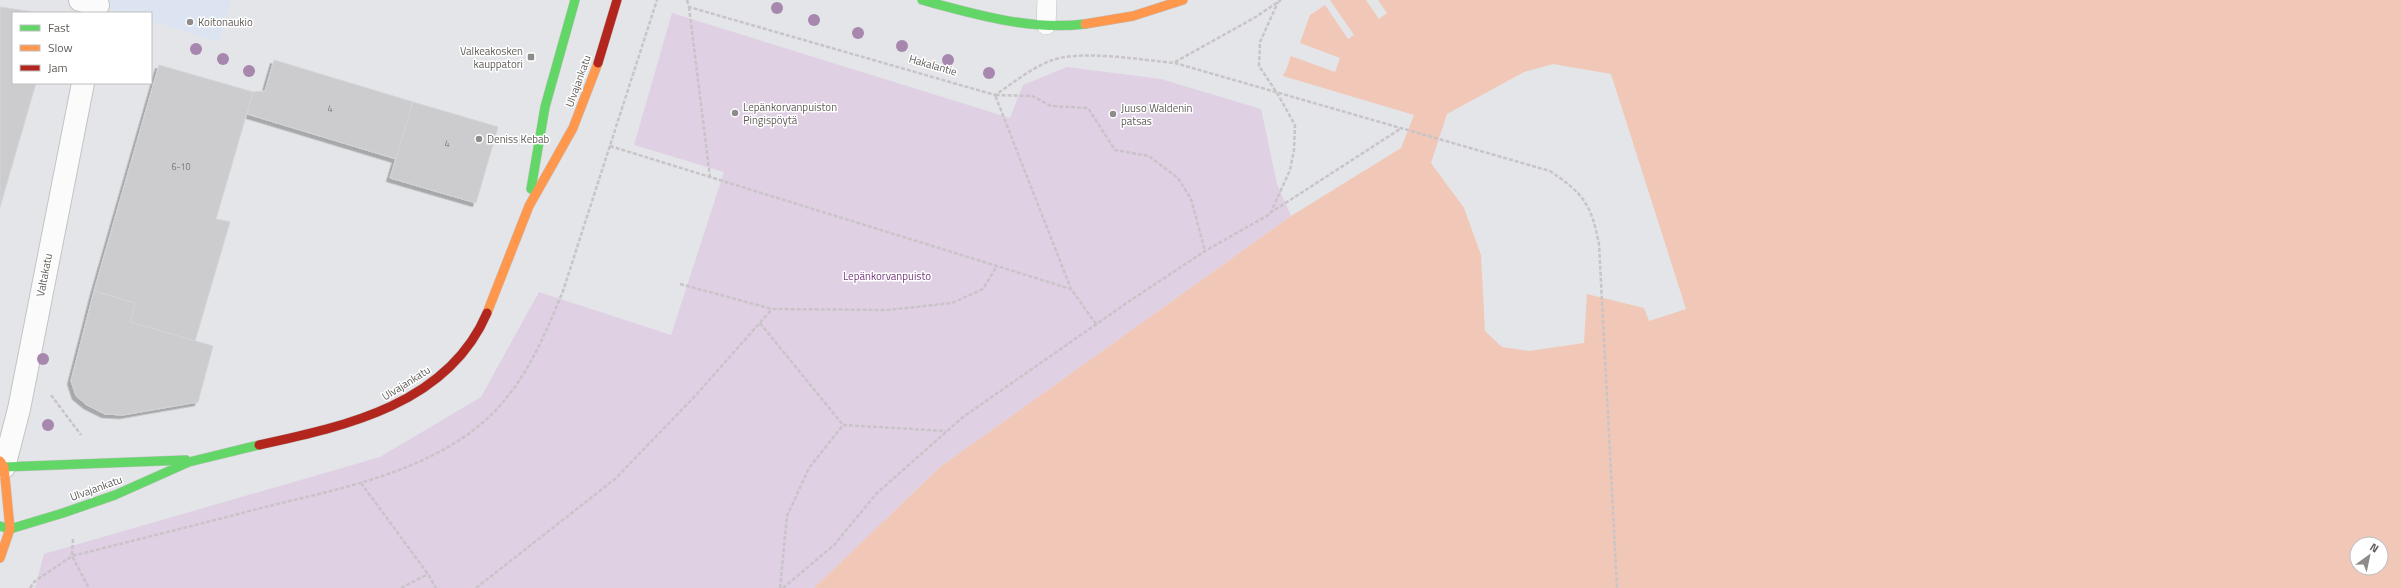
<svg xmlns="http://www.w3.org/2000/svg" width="2401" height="588" viewBox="0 0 2401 588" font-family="'Titillium Web',sans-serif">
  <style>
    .commercial { fill: #dce4f2 }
    .green { fill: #dfd0e4 }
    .water { fill: #f1c8b8; fill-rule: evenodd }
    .pier { fill: #e3e5e8 }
    .building { fill: #cccccf; stroke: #d2d4d8; filter: url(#shadow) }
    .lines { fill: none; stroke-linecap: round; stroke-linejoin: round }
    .lane-casing { stroke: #c3c3c3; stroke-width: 20 }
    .street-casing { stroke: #c3c3c3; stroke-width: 24 }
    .fast-casing { stroke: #c3c2c3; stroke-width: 10 }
    .slow-casing { stroke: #c3c2c3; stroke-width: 10 }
    .jam-casing { stroke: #c3c2c3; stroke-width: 10 }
    .path { stroke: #c9c4c8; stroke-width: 2.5; stroke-dasharray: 4 2; stroke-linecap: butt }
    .lane { stroke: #fbfbfc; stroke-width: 19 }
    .street { stroke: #fbfbfc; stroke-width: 22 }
    .fast { stroke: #63d668; stroke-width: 9 }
    .slow { stroke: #ff974d; stroke-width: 9 }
    .jam { stroke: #b3261e; stroke-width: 9 }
    .tree { fill: #a787ae }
    .poi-dot { fill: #8e8c8b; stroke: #fff; stroke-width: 1.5 }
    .labels { text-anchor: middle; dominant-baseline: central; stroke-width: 3; stroke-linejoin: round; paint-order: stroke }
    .number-label { font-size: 9px; fill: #7c7978 }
    .poi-label { font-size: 11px; fill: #605c59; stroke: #fff; text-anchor: start }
    .street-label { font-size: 11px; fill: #605c59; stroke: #fff }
    .park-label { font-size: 11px; fill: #763a7e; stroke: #fff }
  </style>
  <defs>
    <filter id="shadow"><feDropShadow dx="-3.5" dy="3.5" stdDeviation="0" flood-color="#0004"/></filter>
  </defs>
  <rect width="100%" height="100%" fill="#e3e5e8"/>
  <path class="commercial" d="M80,0H231L219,42L151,21V13H126Z"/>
  <path class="green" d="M672,13L1010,118L1023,85L1067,67L1161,79L1261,109L1277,184L1291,216L940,467L814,588H35L44,554L380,457L481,397L539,292L671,335L724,172L634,145Z"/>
  <path class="water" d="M1325,0H2401V588H814L940,467L1291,216L1401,148L1414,115L1283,76L1293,36L1309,11ZM1553,64L1611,74L1686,309L1649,321L1644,308L1587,294L1584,343L1529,351L1502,347L1485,331L1481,255L1464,208L1431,163L1447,114L1524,72ZM2357,544H2381V568H2357Z"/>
  <g class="pier">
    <path d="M1321,0H1330L1354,35L1348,39L1325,5L1310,15L1300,43L1340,58L1335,72L1291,56L1285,73H1283L1291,35L1308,10Z"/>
    <path d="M1366,0H1378L1387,13L1379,19Z"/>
  </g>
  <g class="building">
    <path d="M0,7L40,13H13V83H36L0,207Z"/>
    <path d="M274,60L413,102L396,159L247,114L253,92L265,91Z"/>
    <path d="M159,65L253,92L216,219L230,222L195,341L130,322L135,303L94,291Z"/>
    <path d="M413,102L498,127L476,203L390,178Z"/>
    <path d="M94,291L135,303L130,322L213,346L198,402L123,415L105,414L87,405L76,396L71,381Z"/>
  </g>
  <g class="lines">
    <g class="lane-casing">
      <path id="lane" d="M1046,25L1047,0"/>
    </g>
    <g class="street-casing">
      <g id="street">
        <path d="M80,0L98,5"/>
        <path d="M4,467L19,409L83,83"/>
      </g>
    </g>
    <g class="fast-casing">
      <g id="fast">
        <path d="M922,0C974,14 1031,31 1085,24"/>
        <path d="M531,189L545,107L575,0"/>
        <path d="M0,472L4,467L186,460"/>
        <path d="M0,526L10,529L63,513L115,495L189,462L259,445"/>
      </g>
    </g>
    <g class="slow-casing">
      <g id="slow">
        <path d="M1085,24L1133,16L1183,0"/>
        <path d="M487,313L529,206L573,128L598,63"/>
        <path d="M0,461L4,467L10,529L0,558"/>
      </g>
    </g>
    <g class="jam-casing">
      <g id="jam">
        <path d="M598,63L617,0"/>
        <path d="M259,445C347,426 448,404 487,313"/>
      </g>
    </g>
    <g class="path">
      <path d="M687,0L689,7L995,95C1012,84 1031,68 1050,61C1080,49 1141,60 1175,63L1550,171C1584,194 1591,204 1599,244L1617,588"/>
      <path d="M689,7L710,177"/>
      <path d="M1175,62L1254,18L1281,0"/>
      <path d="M610,146L1071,289"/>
      <path d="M1270,213L1400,129"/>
      <path d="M680,284L772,309L888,310L952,303L983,289L997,266"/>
      <path d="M760,323L843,425"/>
      <path d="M1096,324L1071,289L995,95L1032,96L1051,106L1088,108L1115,150L1149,156L1178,178L1191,199L1205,251"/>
      <path d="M51,395L81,435"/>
      <path d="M361,483L428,574L436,588"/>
      <path d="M73,539L72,556L89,588"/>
      <path d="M30,588L35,581L72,556C136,540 200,524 265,507C338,489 420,474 480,425C522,390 543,340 563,291L657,0"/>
      <path d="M401,588L428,574"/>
      <path d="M476,588L615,479L696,395L772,309"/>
      <path d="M780,588L787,516L809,468L843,425L946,431"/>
      <path d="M783,588L834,545L877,493L963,417L1131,300L1205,251L1270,214L1290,170L1294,150L1295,125L1277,93L1259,66L1260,42L1278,2"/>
    </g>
    <use href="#lane" class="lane"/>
    <use href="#street" class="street"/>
    <use href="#fast" class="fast"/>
    <use href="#slow" class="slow"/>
    <use href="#jam" class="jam"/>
  </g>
  <g class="tree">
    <circle cx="777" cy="8" r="6"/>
    <circle cx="814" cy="20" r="6"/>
    <circle cx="858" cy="33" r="6"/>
    <circle cx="902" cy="46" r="6"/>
    <circle cx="196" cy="49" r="6"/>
    <circle cx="223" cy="59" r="6"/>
    <circle cx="948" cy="60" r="6"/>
    <circle cx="249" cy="71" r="6"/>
    <circle cx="989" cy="73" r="6"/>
    <circle cx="43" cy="359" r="6"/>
    <circle cx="48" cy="425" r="6"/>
  </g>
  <g class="poi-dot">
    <circle cx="190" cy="22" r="4"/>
    <rect x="527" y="53" width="8" height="8" rx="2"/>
    <circle cx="735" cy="113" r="4"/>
    <circle cx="1113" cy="114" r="4"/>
    <circle cx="479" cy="139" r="4"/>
  </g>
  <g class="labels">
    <g class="number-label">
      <text x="330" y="108">4</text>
      <text x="447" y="143">4</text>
      <text x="181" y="166">6-10</text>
    </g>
    <g class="poi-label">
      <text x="198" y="22">Koitonaukio</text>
      <text x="523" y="51" text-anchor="end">Valkeakosken<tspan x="523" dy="13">kauppatori</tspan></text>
      <text x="743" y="107">Lepänkorvanpuiston<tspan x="743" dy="13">Pingispöytä</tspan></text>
      <text x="1121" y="108">Juuso Waldenin<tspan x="1121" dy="13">patsas</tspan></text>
      <text x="487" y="139">Deniss Kebab</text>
    </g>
    <g class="street-label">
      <text transform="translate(933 65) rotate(16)">Hakalantie</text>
      <text transform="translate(578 81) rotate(-70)">Ulvajankatu</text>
      <text transform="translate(44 275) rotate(-79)">Valtakatu</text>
      <text transform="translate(406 383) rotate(-32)">Ulvajankatu</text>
      <text transform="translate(96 488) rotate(-20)">Ulvajankatu</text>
    </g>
    <g class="park-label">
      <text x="887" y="276">Lepänkorvanpuisto</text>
    </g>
  </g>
  <rect x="12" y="12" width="140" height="72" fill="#ffffff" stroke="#bfbebd"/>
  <rect x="20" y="25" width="20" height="6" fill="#63d668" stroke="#bfbebd"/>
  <text x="48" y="32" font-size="12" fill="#605c59">Fast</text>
  <rect x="20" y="45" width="20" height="6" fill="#ff974d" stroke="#bfbebd"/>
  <text x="48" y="52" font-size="12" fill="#605c59">Slow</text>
  <rect x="20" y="65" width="20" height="6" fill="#b3261e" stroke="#bfbebd"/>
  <text x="48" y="72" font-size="12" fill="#605c59">Jam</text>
  <g transform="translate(2369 556) rotate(33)"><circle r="19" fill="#ffffff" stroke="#bfbebd"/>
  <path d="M0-3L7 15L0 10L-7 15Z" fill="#8e8c8b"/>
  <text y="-6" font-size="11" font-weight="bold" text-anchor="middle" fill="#605c59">N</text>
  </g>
</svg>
